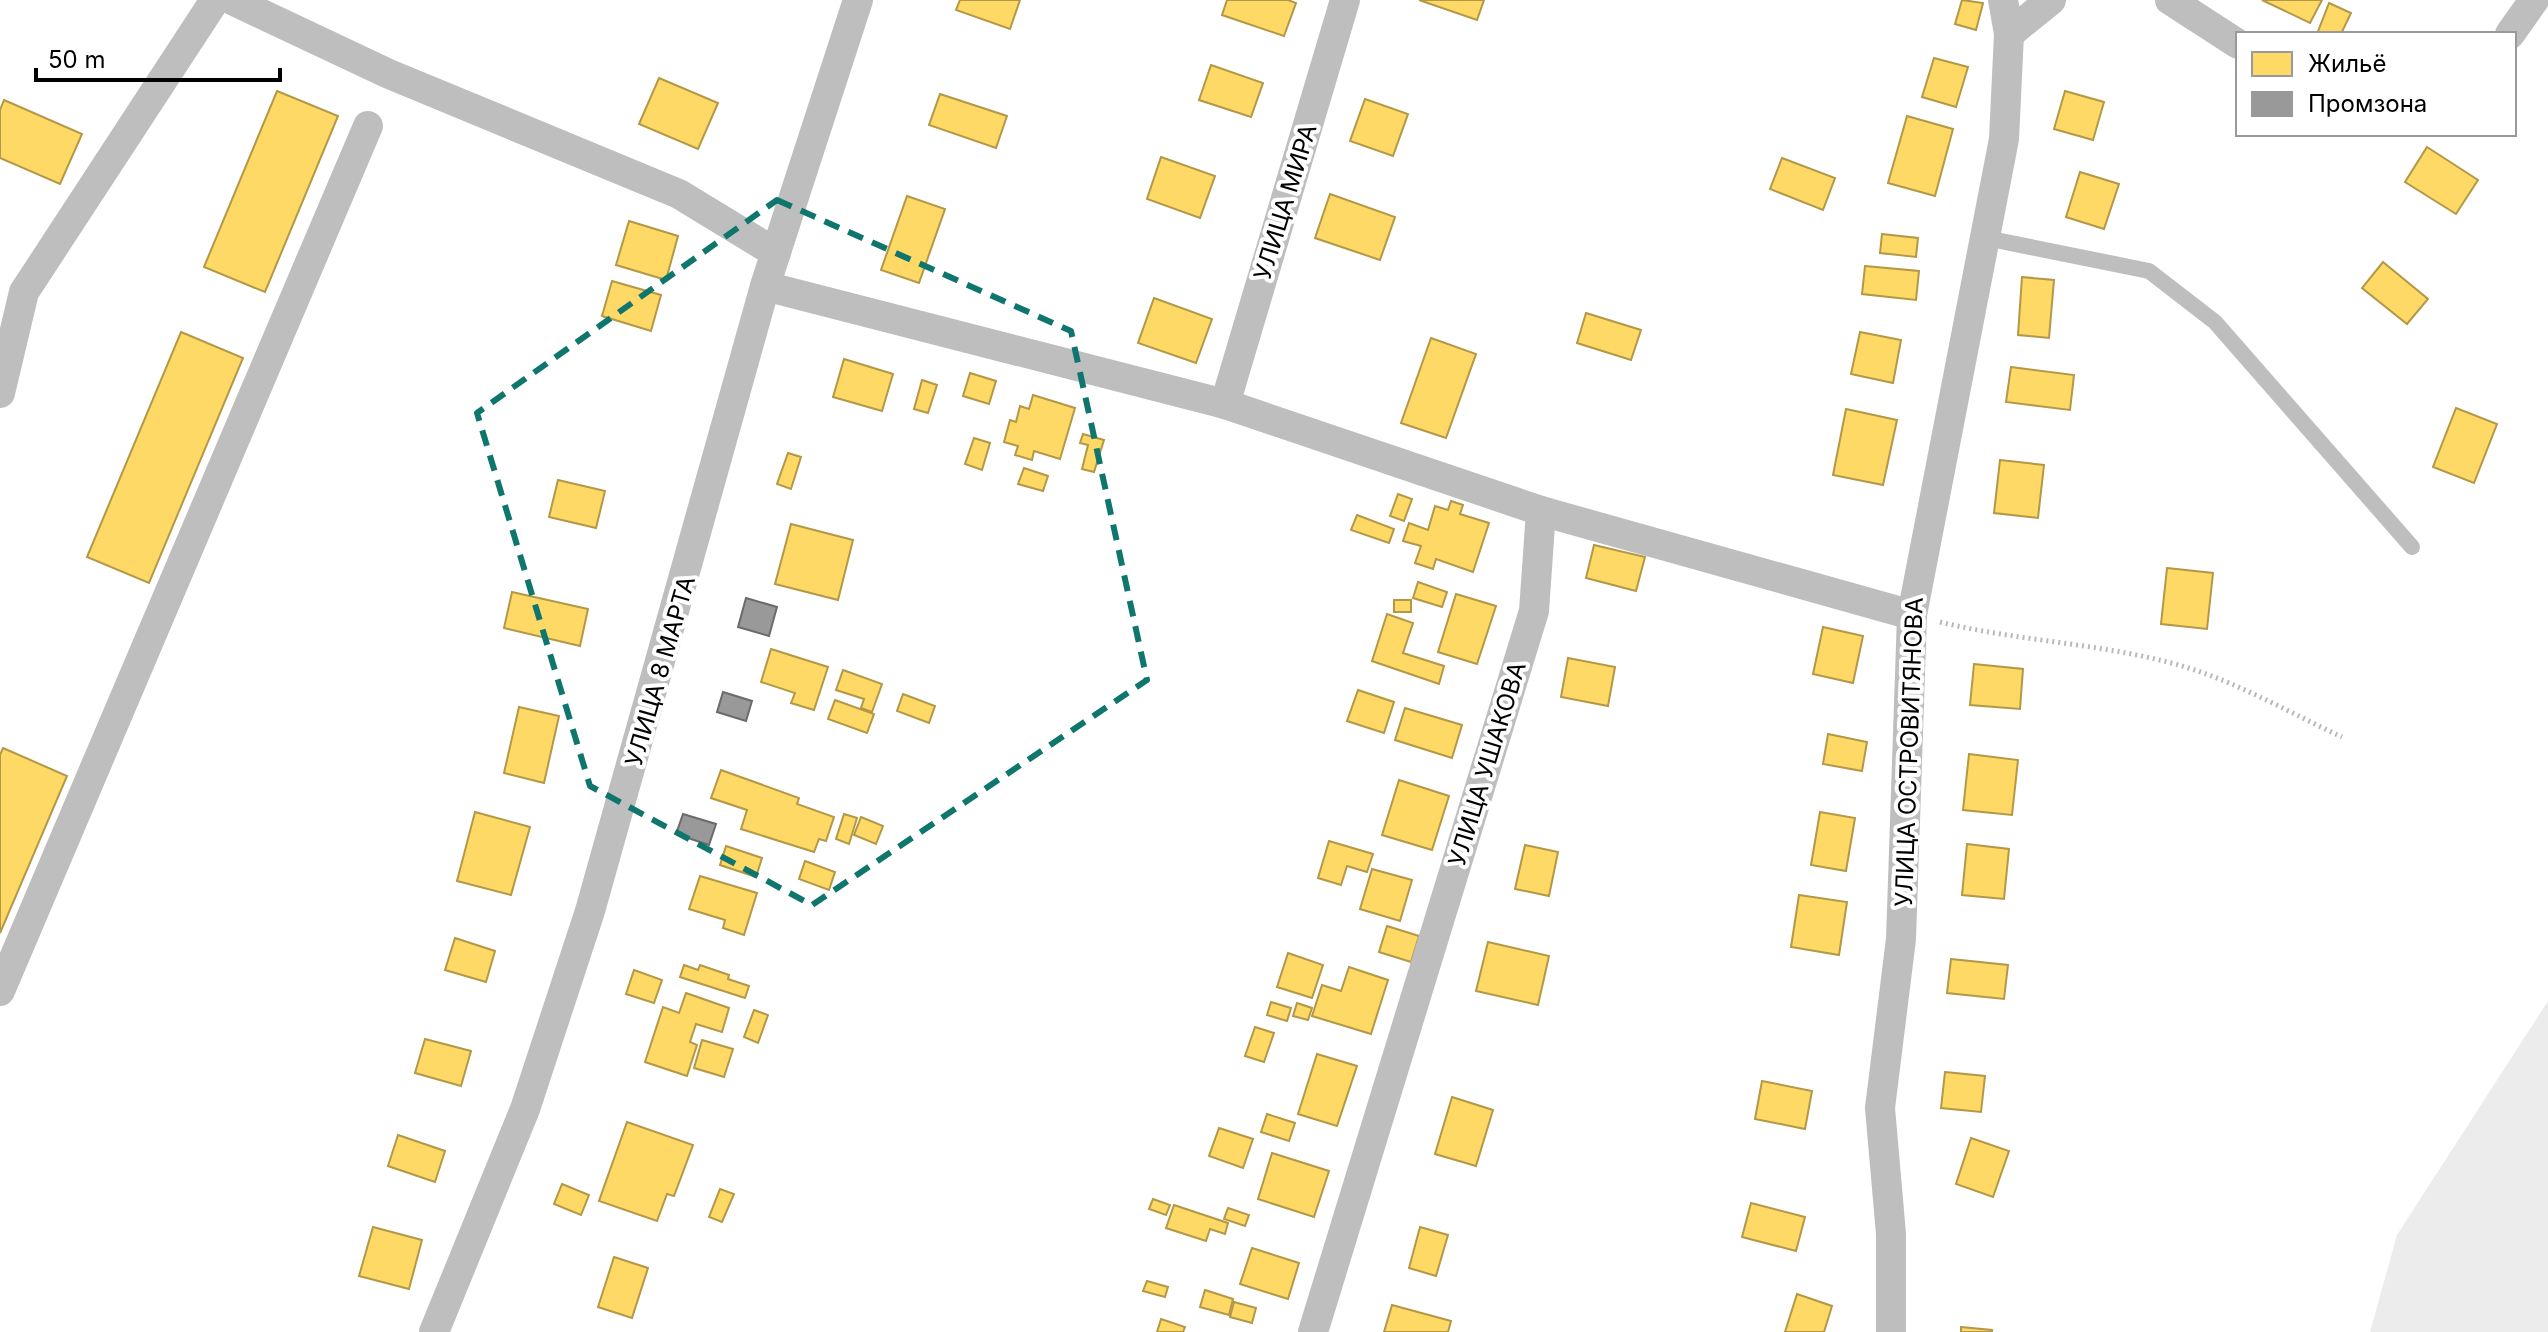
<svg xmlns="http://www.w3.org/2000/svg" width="2548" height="1332" viewBox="0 0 2548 1332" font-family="Inter,sans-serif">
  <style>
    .green { fill: #ececec }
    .homes { fill: #ffd966; stroke: #b29847; stroke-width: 2 }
    .industry { fill: #999; stroke: #6b6b6b; stroke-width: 2 }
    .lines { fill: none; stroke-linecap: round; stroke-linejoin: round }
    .path { stroke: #b9b9b9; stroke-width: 5; stroke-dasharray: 2 4; stroke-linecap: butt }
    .lane { stroke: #bebebe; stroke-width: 16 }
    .street { stroke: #bebebe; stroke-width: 30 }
    .marked { fill: none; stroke: #0f766e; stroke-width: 6; stroke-dasharray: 16 10; stroke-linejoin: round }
    .labels { text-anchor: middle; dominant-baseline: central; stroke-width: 8; stroke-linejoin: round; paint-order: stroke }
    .street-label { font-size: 24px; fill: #000; stroke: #fff }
  </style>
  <rect width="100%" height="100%" fill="#fff"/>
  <path class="green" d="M2548,1001V1332H2370L2397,1235Z"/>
  <g class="homes">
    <path d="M960,0H1020L1010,29L956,10Z"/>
    <path d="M1227,0H1288L1296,3L1284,36L1222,15Z"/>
    <path d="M1419,0H1484L1477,20Z"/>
    <path d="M1962,0L1983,3L1976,30L1955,24Z"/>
    <path d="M2262,0H2322L2310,23Z"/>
    <path d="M2329,3L2351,13L2341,34H2317Z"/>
    <path d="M1934,58L1968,67L1956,107L1922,97Z"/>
    <path d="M1211,65L1263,83L1251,117L1199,100Z"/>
    <path d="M659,78L718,103L698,149L639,124Z"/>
    <path d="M277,91L338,116L265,292L204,267Z"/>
    <path d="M2065,91L2104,102L2093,140L2054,129Z"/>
    <path d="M940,94L1007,116L996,148L929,125Z"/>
    <path d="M1365,99L1408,114L1393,156L1350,141Z"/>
    <path d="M4,100L82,134L60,184L0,158V110Z"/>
    <path d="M1907,116L1953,129L1935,196L1888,183Z"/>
    <path d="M2427,147L2478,180L2456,214L2405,182Z"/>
    <path d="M1161,157L1215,176L1200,218L1147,199Z"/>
    <path d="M1782,158L1835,178L1823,210L1770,189Z"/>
    <path d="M2080,172L2119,184L2104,229L2066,217Z"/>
    <path d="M1330,194L1395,217L1380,260L1315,238Z"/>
    <path d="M907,196L945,209L919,283L881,270Z"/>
    <path d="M629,221L678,236L666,280L616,265Z"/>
    <path d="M1882,234L1918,238L1916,257L1880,253Z"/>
    <path d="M2383,262L2428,299L2407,324L2362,288Z"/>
    <path d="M1865,266L1919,271L1916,300L1862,294Z"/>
    <path d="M2022,277L2054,280L2049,338L2018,335Z"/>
    <path d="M612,281L661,295L651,331L602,316Z"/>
    <path d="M1154,298L1212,319L1196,363L1138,343Z"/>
    <path d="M1586,313L1641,330L1631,360L1577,343Z"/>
    <path d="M181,332L243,358L149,583L87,557Z"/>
    <path d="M1860,332L1901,340L1893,383L1851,374Z"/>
    <path d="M1431,338L1476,354L1446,438L1401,423Z"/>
    <path d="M844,359L893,374L882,411L833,397Z"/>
    <path d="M2011,367L2074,375L2070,410L2006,402Z"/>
    <path d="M970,373L996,381L989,404L963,396Z"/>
    <path d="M922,380L937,385L928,413L914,409Z"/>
    <path d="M1033,395L1075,408L1060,459L1034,451L1032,460L1015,455L1018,446L1004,442L1010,420L1016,422L1020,406L1029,409Z"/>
    <path d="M2456,408L2497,424L2474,483L2433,467Z"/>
    <path d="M1846,409L1897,420L1883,485L1833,475Z"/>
    <path d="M1083,434L1104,440L1094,472L1082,469L1088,445L1080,443Z"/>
    <path d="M974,438L990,443L982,470L965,464Z"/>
    <path d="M788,453L801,457L791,489L777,484Z"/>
    <path d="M2000,460L2044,465L2038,518L1994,513Z"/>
    <path d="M1024,468L1048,476L1043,491L1018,484Z"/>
    <path d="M558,480L605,491L596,528L549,517Z"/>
    <path d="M1398,494L1412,499L1404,521L1390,516Z"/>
    <path d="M1451,501L1463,505L1460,514L1489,523L1473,572L1436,559L1433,569L1415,563L1421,546L1403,541L1409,523L1428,530L1435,506L1448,510Z"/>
    <path d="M1357,515L1394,529L1389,543L1351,530Z"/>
    <path d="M791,524L853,540L838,600L775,584Z"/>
    <path d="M1594,545L1645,557L1636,591L1586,578Z"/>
    <path d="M2167,568L2213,573L2207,629L2161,624Z"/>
    <path d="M1418,582L1447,592L1442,607L1413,598Z"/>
    <path d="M512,592L588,609L580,646L504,628Z"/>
    <path d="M1456,594L1496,606L1477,664L1438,652Z"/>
    <rect x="1394" y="600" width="17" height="12"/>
    <path d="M1387,614L1413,623L1403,653L1444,666L1439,684L1372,661Z"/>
    <path d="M1823,627L1863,636L1853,683L1813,674Z"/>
    <path d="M771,649L828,667L814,710L791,703L795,693L761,682Z"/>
    <path d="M1568,658L1615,667L1608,706L1561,697Z"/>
    <path d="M1974,664L2023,669L2020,709L1970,705Z"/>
    <path d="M843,670L882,684L872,712L861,708L864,699L836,690Z"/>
    <path d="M1358,690L1394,702L1384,733L1347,721Z"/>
    <path d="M903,694L935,706L929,723L897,711Z"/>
    <path d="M835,700L874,714L867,733L828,719Z"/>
    <path d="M519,707L559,716L544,783L504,773Z"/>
    <path d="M1405,708L1462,725L1452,758L1395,740Z"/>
    <path d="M1828,734L1867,742L1862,771L1823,764Z"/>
    <path d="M3,748L67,776L0,933V755Z"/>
    <path d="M1969,754L2018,760L2012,815L1963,810Z"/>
    <path d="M721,770L799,798L797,804L834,817L826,841L819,839L814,852L741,829L747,810L711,798Z"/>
    <path d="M1399,780L1449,796L1432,850L1382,835Z"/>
    <path d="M475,812L530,827L511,895L457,881Z"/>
    <path d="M1820,812L1855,818L1846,871L1811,865Z"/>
    <path d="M844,814L857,818L849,844L836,839Z"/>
    <path d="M861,817L883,826L876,844L854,835Z"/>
    <path d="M1329,841L1373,854L1367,872L1347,866L1341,885L1318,878Z"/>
    <path d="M1967,844L2009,849L2004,899L1962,895Z"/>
    <path d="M1525,845L1558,852L1549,896L1515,889Z"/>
    <path d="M726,846L762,858L756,877L720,865Z"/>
    <path d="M805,861L835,872L829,890L799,879Z"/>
    <path d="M1372,869L1412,880L1400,921L1360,909Z"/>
    <path d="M700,876L757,893L744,935L723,928L725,920L689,909Z"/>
    <path d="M1799,895L1847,902L1839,955L1791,947Z"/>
    <path d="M1387,926L1419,936L1411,962L1379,952Z"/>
    <path d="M455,938L495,951L486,982L445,970Z"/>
    <path d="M1488,942L1549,956L1538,1005L1476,991Z"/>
    <path d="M1288,953L1323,965L1312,998L1277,987Z"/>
    <path d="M1951,959L2008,965L2004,999L1947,993Z"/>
    <path d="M684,965L698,970L700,965L729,975L728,979L749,986L745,998L680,977Z"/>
    <path d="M1349,967L1388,980L1371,1034L1312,1016L1322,985L1341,991Z"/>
    <path d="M634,970L662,980L654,1003L626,994Z"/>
    <path d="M686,993L729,1008L722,1032L696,1024L690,1042L697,1045L687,1076L645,1062L663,1007L679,1013Z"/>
    <path d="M1271,1002L1291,1008L1287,1021L1267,1015Z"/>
    <path d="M1297,1003L1312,1008L1308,1020L1293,1016Z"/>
    <path d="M754,1010L768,1015L758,1043L744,1037Z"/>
    <path d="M1255,1027L1274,1033L1264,1062L1245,1056Z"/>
    <path d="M425,1039L471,1051L461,1086L415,1073Z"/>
    <path d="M702,1040L733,1049L724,1077L694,1068Z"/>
    <path d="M1317,1054L1357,1066L1337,1126L1298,1114Z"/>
    <path d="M1945,1072L1985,1076L1981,1112L1941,1108Z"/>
    <path d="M1762,1081L1812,1091L1805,1129L1755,1119Z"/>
    <path d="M1452,1097L1493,1110L1476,1166L1435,1154Z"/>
    <path d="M1267,1114L1295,1123L1289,1141L1261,1132Z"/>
    <path d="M627,1122L693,1145L674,1196L667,1194L657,1221L599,1201Z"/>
    <path d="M1219,1128L1253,1139L1243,1168L1209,1156Z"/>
    <path d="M398,1135L445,1151L435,1182L388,1166Z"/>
    <path d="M1971,1138L2009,1151L1993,1197L1956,1184Z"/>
    <path d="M1272,1153L1329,1171L1314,1217L1258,1199Z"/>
    <path d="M562,1184L589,1195L581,1215L554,1204Z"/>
    <path d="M720,1189L734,1194L722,1222L709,1217Z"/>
    <path d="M1153,1199L1170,1205L1166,1215L1149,1209Z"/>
    <path d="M1751,1203L1805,1217L1796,1251L1742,1237Z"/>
    <path d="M1174,1205L1228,1223L1225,1234L1210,1229L1206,1241L1166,1228Z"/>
    <path d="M1228,1208L1249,1215L1245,1226L1224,1219Z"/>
    <path d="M373,1227L422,1240L409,1289L359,1276Z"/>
    <path d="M1420,1227L1448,1235L1436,1276L1409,1268Z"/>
    <path d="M1252,1248L1299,1263L1288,1299L1240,1284Z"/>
    <path d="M614,1257L648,1268L632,1318L598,1307Z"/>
    <path d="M1147,1281L1168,1287L1165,1297L1143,1291Z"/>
    <path d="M1205,1290L1233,1299L1229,1315L1200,1307Z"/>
    <path d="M1797,1294L1832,1306L1824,1332H1785Z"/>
    <path d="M1234,1302L1256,1308L1252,1323L1230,1317Z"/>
    <path d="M1392,1305L1451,1321L1448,1332H1384Z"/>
    <path d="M1161,1319L1185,1327L1183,1332H1157Z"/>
    <path d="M1961,1327L1992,1330V1332H1961Z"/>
  </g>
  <g class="industry">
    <path d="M746,598L777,607L769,636L738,627Z"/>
    <path d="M723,692L752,701L746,721L717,712Z"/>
    <path d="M683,814L716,824L709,845L676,834Z"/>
  </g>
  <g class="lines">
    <path class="path" d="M1940,622C2017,641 2098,643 2175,664C2234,680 2288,712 2342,737"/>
    <path class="lane" d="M1986,238L2149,271L2215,322L2412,547"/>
    <g class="street">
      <path d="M232,0L389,74L679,194L776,253"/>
      <path d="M2170,0L2238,44"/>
      <path d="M2009,34L2051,0"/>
      <path d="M2510,34L2534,0"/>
      <path d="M765,286L1225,404L1541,511L1534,611L1313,1332"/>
      <path d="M0,393L24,292L215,0"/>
      <path d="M1225,404L1345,0"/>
      <path d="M1541,511L1912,615"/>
      <path d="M0,991L368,126"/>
      <path d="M434,1332L525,1109L590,911L765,286L858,0"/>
      <path d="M1891,1332V1234L1880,1108L1901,939L1912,615L2004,139L2009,34L2003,0"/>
    </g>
  </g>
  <path class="marked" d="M777,200L1071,331L1147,680L812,905L590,786L477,413Z"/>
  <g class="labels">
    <g class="street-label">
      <text transform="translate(1285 202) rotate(-73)">УЛИЦА МИРА</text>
      <text transform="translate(660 671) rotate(-74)">УЛИЦА 8 МАРТА</text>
      <text transform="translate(1909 752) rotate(-88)">УЛИЦА ОСТРОВИТЯНОВА</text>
      <text transform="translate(1487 764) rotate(-73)">УЛИЦА УШАКОВА</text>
    </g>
  </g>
  <rect x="2236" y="32" width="280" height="104" fill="#ffffff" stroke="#999999" stroke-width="2"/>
  <rect x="2252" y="52" width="40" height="24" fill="#ffd966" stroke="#999999" stroke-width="2"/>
  <text x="2308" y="72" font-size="24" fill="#000000">Жильё</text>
  <rect x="2252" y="92" width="40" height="24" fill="#999999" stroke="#999999" stroke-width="2"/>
  <text x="2308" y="112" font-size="24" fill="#000000">Промзона</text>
  <path d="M36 68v12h244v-12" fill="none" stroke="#000000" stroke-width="4"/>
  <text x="48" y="68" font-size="24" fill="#000000" stroke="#ffffff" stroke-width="6" paint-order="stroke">50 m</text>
</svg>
